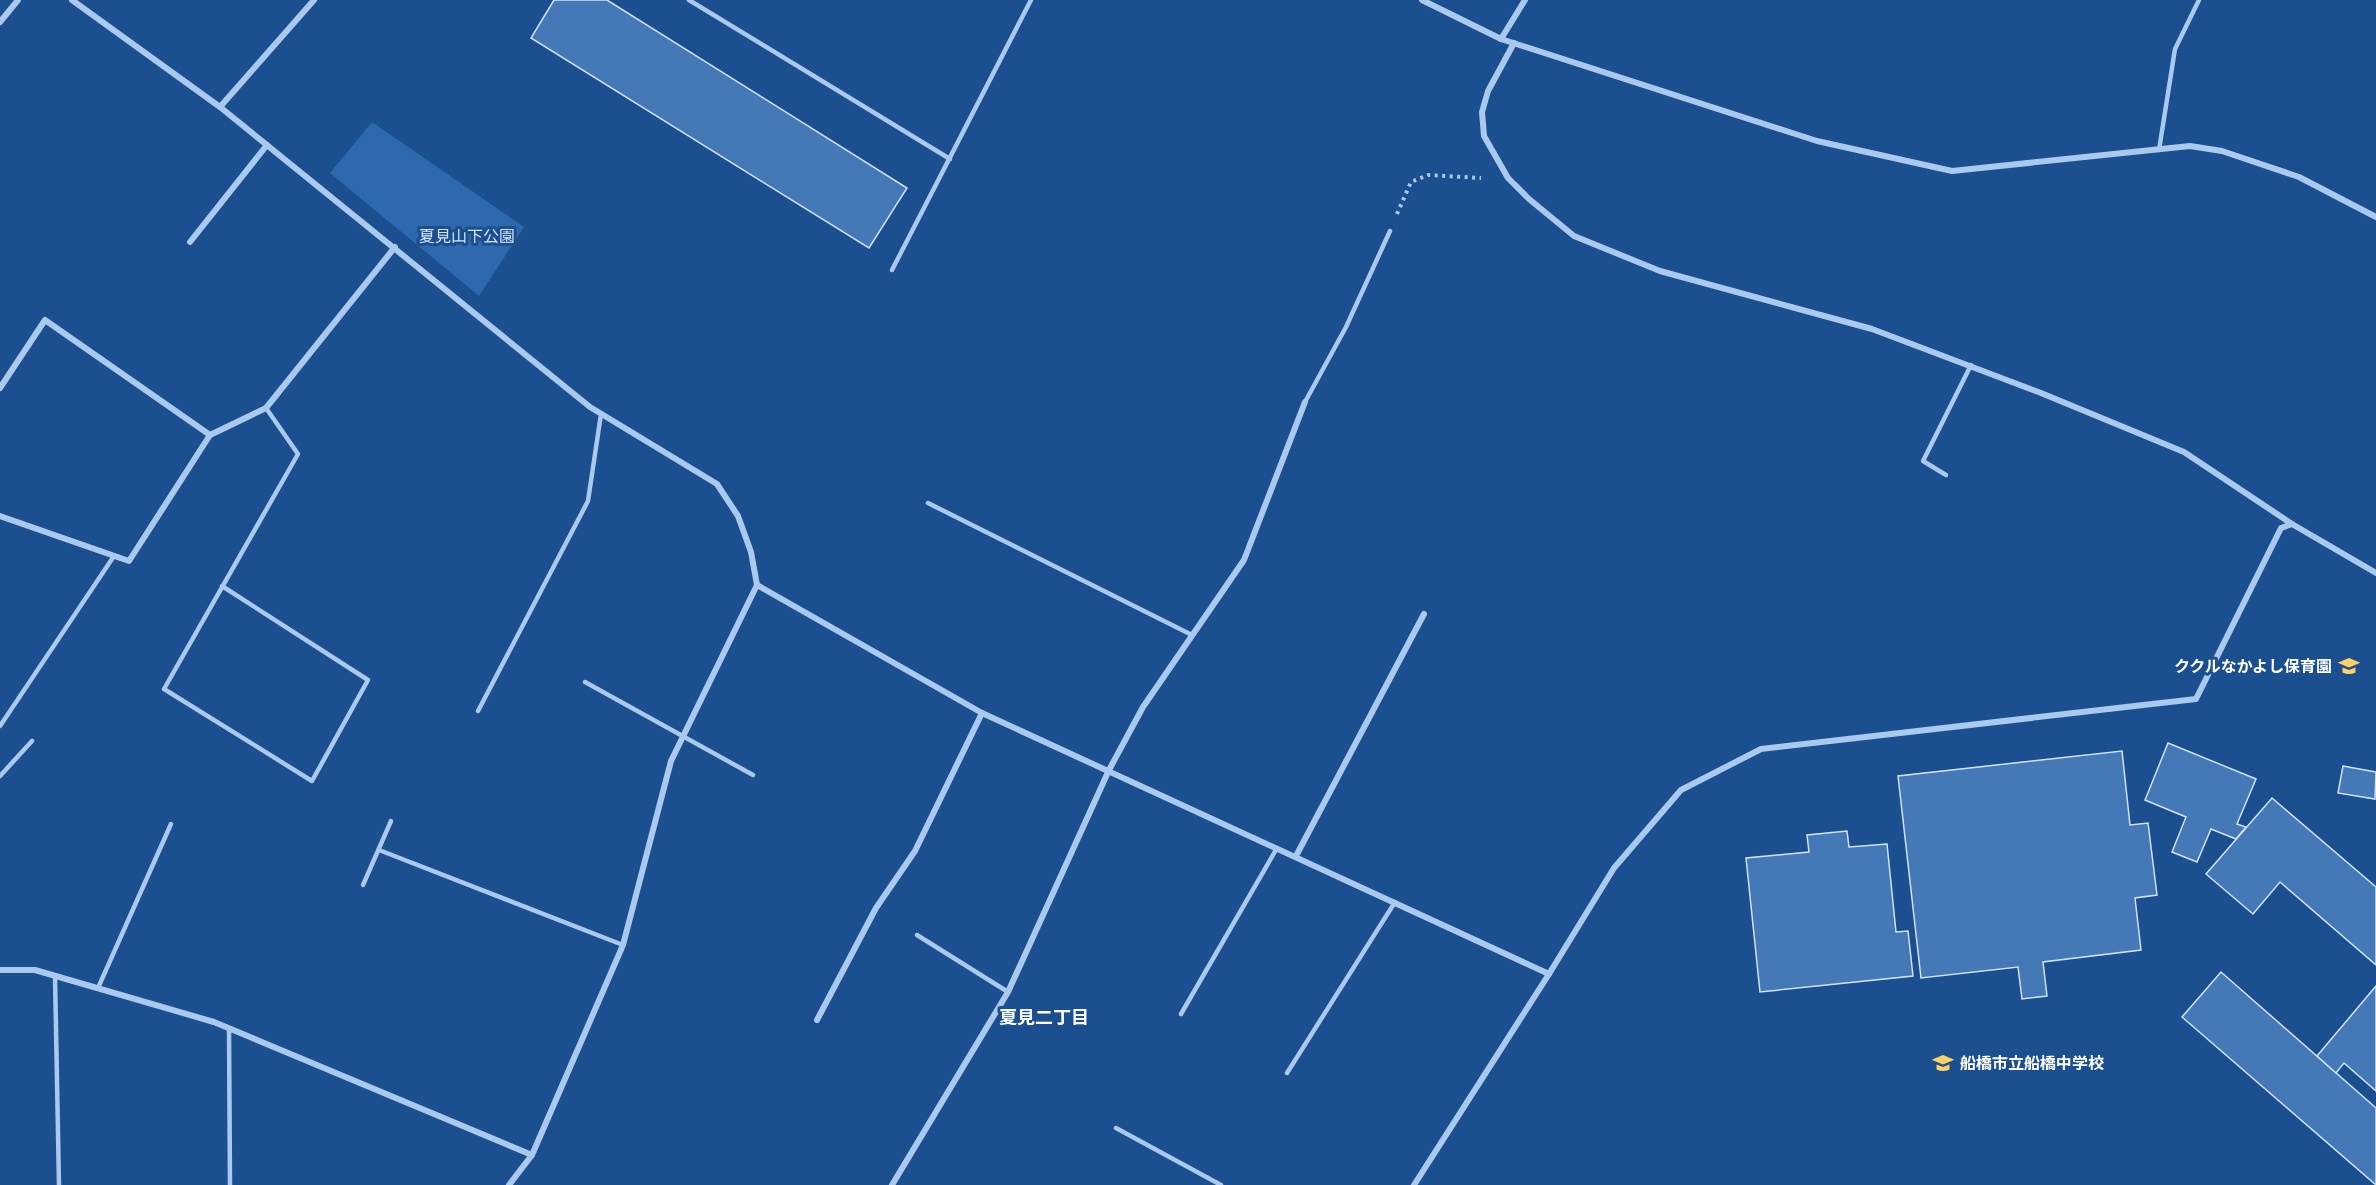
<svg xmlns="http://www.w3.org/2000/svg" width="2376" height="1185" viewBox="0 0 2376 1185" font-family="Rubik,'Noto Sans JP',sans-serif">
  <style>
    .green { fill: #2e69ad }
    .building { fill: #4478b7; stroke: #cfe3fa; stroke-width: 1.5 }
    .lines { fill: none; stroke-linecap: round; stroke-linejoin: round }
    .path { stroke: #a9c9ee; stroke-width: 4; stroke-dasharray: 3 4.5; stroke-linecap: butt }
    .lane { stroke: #a9c9ee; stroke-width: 4.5 }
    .street { stroke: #a9c9ee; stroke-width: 6 }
    .labels { text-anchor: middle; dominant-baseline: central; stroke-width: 6; stroke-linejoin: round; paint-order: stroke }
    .park-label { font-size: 16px; fill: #cfe3fa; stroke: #1b4f8f }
    .poi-label { font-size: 16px; font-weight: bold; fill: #fff; stroke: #1b4f8f; text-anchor: end }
    .neighbourhood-label { font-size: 18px; font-weight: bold; fill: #fff; stroke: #1b4f8f }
  </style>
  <rect width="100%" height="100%" fill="#1b4f8f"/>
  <path class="green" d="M372,122L524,227L479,296L330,173Z"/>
  <g class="building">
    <path d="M554,0H607L907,188L869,248L531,38Z"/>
    <path d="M2168,743L2256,779L2237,824L2246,827L2236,839L2211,829L2197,862L2172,852L2186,817L2145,800Z"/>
    <path d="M2122,751L2130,825L2148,823L2157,895L2135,898L2141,950L2043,962L2047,996L2022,999L2018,967L1921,978L1898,776Z"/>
    <path d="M2343,766L2376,772L2375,799L2338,793Z"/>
    <path d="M2272,798L2376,887V965L2280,882L2253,914L2206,874Z"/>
    <path d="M1847,831L1849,847L1887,844L1896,932L1908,931L1913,976L1760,992L1746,858L1809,852L1807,835Z"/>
    <path d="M2221,972L2376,1108V1185L2182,1017Z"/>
    <path d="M2376,986V1091L2344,1063L2336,1073L2317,1056Z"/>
  </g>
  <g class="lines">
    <path class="path" d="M1397,214L1411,182L1428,175L1481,178"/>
    <g class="lane">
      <path d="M689,0L950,159"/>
      <path d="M2159,150L2175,49L2199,0"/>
      <path d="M892,270L1031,0"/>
      <path d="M1305,402L1346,327L1390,231"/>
      <path d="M1946,475L1923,461L1971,365"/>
      <path d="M928,503L1192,635"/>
      <path d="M222,586L368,680L312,781L164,689L298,454L266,408"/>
      <path d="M585,682L753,775"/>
      <path d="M478,711L588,501L601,414"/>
      <path d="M0,726L114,556"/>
      <path d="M0,776L32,741"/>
      <path d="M379,850L623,945"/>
      <path d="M363,885L391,821"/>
      <path d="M917,935L1008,992"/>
      <path d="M55,976L59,1185"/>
      <path d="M98,988L171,824"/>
      <path d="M1181,1014L1277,848"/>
      <path d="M229,1028L230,1185"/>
      <path d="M1287,1073L1395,902"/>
      <path d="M1116,1128L1221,1185"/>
    </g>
    <g class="street">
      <path d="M72,0L220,107L590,407L717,484L738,516L751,552L757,585L671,761L623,945L532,1155L509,1185"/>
      <path d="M1422,0L1501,39L1817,141L1952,171L2190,146L2222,151L2299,177L2376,217"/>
      <path d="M0,22L18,0"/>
      <path d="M1501,39L1525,0"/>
      <path d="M1514,43L1488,91L1482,112L1484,136L1508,178L1529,199L1574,236L1660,271L1872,329L2041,393L2184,452L2292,524"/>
      <path d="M220,107L314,0"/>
      <path d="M190,242L267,145"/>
      <path d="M0,388L45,320L210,435"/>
      <path d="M0,516L129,561L210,435L266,408L395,247"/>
      <path d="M757,585L982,713L1549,974"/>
      <path d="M1296,856L1424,614"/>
      <path d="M0,970H35L214,1022L532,1155"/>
      <path d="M817,1020L876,908L915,851L982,713"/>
      <path d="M892,1185L1008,992L1109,770L1143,707L1244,560L1305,402"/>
      <path d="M1414,1185L1549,974L1614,868L1681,790L1761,749L2196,699L2281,528L2292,524L2376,573"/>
    </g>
  </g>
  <defs>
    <g id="school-bare" transform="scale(1.62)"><path d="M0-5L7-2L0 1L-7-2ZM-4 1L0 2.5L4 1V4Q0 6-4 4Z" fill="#ffd166" stroke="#1b4f8f" stroke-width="2.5" paint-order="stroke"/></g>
  </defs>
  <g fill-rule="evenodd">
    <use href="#school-bare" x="2349" y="666"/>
    <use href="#school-bare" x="1943" y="1063"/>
  </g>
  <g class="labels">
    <g class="park-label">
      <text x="467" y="236">夏見山下公園</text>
    </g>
    <g class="poi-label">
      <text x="2332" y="666">ククルなかよし保育園</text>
      <text x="1960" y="1063" text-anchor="start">船橋市立船橋中学校</text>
    </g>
    <g class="neighbourhood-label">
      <text x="1044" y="1018">夏見二丁目</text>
    </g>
  </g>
</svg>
